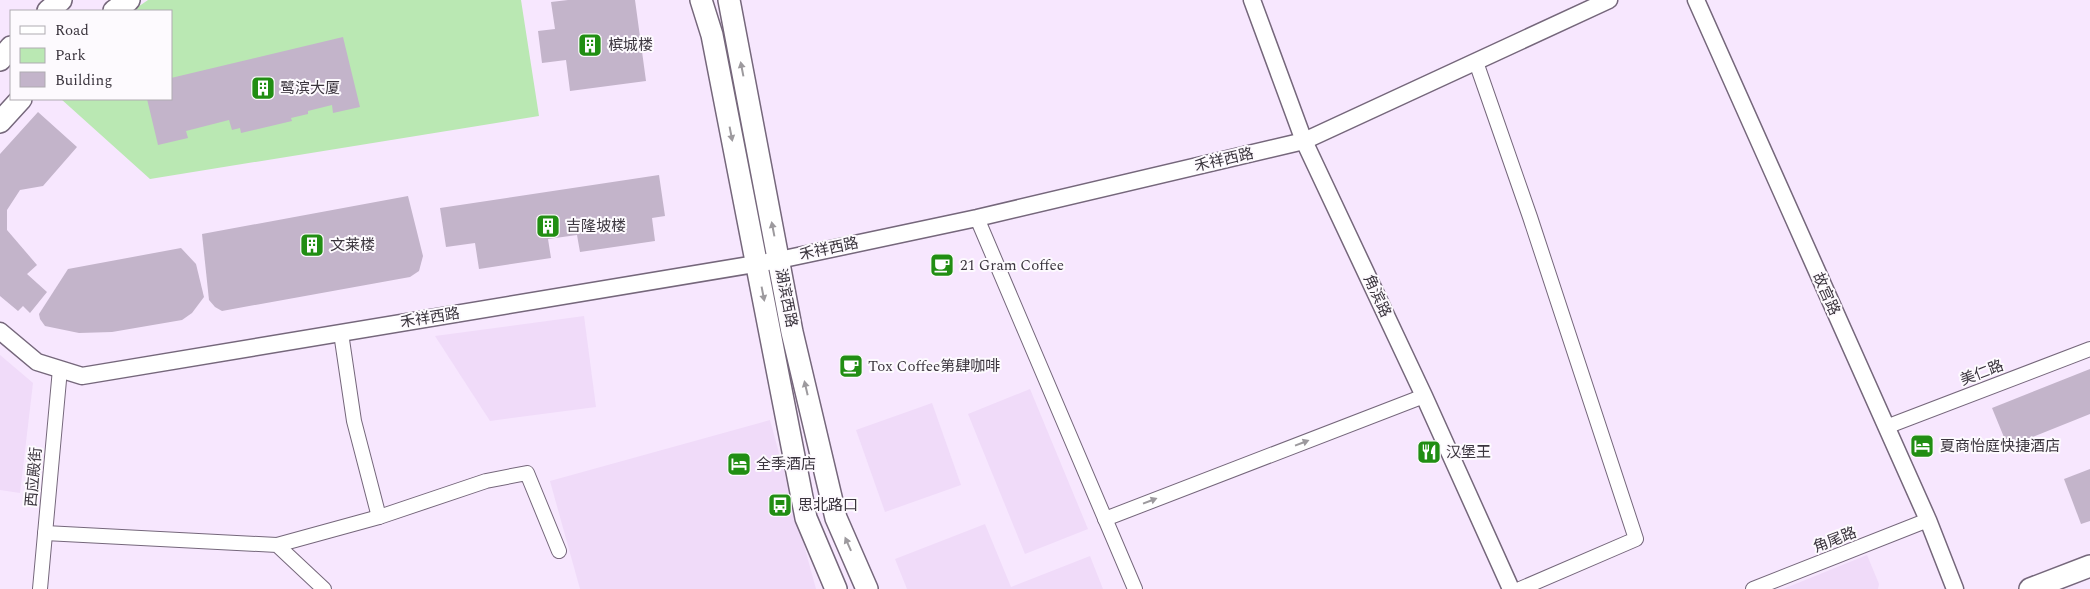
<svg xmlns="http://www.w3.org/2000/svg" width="2090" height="589" viewBox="0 0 2090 589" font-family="Spectral,'Noto Sans SC',serif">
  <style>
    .built { fill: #f0dbf9 }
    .green { fill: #bae8b3 }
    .building { fill: #c3b4ca }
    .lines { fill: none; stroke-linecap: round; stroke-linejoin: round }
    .minor-casing { stroke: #75677b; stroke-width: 16 }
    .tertiary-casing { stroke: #75677b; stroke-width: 19 }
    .primary-casing { stroke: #75677b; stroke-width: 24 }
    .minor { stroke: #fff; stroke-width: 14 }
    .tertiary { stroke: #fff; stroke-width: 16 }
    .primary { stroke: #fff; stroke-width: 21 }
    .oneway { fill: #9d9a9e }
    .labels { text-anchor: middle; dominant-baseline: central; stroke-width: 4; stroke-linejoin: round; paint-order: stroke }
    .poi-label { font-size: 15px; fill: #3b353e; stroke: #fdfafe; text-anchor: start }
    .street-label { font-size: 15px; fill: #3b353e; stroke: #fdfafe }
  </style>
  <rect width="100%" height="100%" fill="#f7e7fe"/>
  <g class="built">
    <path d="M584,316L596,407L490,421L435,336Z"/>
    <path d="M0,355L33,383L20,493L0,490Z"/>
    <path d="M1030,389L1088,529L1025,554L968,414Z"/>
    <path d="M932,403L961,485L885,512L856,430Z"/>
    <path d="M770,420L816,589H580L550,481Z"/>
    <path d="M985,524L1011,587L1090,556L1103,589H907L895,559Z"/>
    <path d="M1867,555L1879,584L1878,589H1783Z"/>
  </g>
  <path class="green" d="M148,0H521L539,116L150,179L61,99H171V11H132Z"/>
  <g class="building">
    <path d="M568,0H635L646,81L570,91L566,60L542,63L538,31L555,29L551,2Z"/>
    <path d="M343,37L360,107L333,113L332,105L308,111V114L291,118L292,121L241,133L240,128L232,130L229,120L186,131L188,138L158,145L147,99H171V78Z"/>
    <path d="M38,112L77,147L43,186L20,190L7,210V230L37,265L27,274L47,292L30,313L23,306L18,311L0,296V154Z"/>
    <path d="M659,175L665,216L652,218L655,241L580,252L577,235L548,239L551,258L479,269L475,243L446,247L440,208Z"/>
    <path d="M408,196L423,256L419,271L410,277L222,311L215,307L209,300L202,234Z"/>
    <path d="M181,248L196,264L204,297L192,313L182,320L112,332L79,333L45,326L40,319L39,314L68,269Z"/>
    <path d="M2090,369V414L2008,447L1992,408Z"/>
    <path d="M2090,469V521L2081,524L2064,479Z"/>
  </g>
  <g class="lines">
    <g class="minor-casing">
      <g id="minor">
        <path d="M1476,62L1530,217L1636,539L1520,589"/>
        <path d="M977,218L1135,589"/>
        <path d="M341,333L354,421L379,517"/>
        <path d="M1886,427L2090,349"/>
        <path d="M1105,519L1424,396"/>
        <path d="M45,533L277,545L324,589"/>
        <path d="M277,545L379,517L486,481L527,473L559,551"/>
        <path d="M40,589L60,369"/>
        <path d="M1753,589L1928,520"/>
      </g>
    </g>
    <g class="tertiary-casing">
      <g id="tertiary">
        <path d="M1252,0L1304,141L1424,396L1511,589"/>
        <path d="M1696,0L1928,520L1955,589"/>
        <path d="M0,331L37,362L82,376L779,260L977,218L1304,141L1609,0"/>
      </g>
    </g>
    <g class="primary-casing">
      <g id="primary">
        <path d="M701,0L712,35L806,518L836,589"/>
        <path d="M729,0L792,332L836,518L867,589"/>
        <path d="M48,11L61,0"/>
        <path d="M114,11L129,0"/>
        <path d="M0,60L11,47"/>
        <path d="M0,122L21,99"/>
        <path d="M2030,589L2090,566"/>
      </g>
    </g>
    <use href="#minor" class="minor"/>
    <use href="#tertiary" class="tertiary"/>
    <use href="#primary" class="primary"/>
  </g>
  <defs><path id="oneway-solid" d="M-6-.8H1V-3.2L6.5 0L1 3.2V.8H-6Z" transform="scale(1.25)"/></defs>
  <g class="oneway">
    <use href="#oneway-solid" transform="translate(742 69) rotate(-101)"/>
    <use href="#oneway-solid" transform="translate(731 134) rotate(79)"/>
    <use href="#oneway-solid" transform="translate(773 229) rotate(-101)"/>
    <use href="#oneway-solid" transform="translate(763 294) rotate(79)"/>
    <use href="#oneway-solid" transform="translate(806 388) rotate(-103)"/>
    <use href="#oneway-solid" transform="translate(1302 443) rotate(-21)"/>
    <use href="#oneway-solid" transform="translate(1150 501) rotate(-21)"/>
    <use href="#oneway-solid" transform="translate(848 544) rotate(-114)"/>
  </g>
  <defs>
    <g id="building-square" transform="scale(1.25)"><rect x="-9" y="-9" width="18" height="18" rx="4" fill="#218e13" stroke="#fdfafe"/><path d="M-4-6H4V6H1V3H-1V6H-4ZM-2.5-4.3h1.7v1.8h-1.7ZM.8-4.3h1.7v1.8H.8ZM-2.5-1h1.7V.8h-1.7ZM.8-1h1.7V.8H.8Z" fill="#fff"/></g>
    <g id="cafe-square" transform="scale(1.25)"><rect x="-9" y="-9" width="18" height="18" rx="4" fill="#218e13" stroke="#fdfafe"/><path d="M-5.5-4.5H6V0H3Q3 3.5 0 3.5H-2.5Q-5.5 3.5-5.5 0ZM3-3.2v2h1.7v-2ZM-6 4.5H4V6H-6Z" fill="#fff"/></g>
    <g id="hotel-square" transform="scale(1.25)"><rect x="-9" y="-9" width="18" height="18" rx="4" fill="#218e13" stroke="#fdfafe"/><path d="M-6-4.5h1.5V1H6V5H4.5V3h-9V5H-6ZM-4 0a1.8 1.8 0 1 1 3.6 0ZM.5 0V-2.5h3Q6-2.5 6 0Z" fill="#fff"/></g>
    <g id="restaurant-square" transform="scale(1.25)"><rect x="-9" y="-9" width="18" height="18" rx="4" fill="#218e13" stroke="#fdfafe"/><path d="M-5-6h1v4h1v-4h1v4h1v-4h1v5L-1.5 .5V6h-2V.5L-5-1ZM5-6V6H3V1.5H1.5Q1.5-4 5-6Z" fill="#fff"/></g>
    <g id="bus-square" transform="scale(1.25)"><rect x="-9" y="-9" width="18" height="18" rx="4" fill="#218e13" stroke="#fdfafe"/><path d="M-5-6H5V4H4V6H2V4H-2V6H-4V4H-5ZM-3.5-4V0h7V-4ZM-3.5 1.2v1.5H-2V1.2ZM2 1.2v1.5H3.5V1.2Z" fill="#fff"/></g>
  </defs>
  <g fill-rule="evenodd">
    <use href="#building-square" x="590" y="45"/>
    <use href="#building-square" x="263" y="88"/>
    <use href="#building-square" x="548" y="226"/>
    <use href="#building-square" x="312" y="245"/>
    <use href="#cafe-square" x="942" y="265"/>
    <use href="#cafe-square" x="851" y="366"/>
    <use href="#hotel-square" x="1922" y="446"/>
    <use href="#restaurant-square" x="1429" y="452"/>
    <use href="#hotel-square" x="739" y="464"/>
    <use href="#bus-square" x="780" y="505"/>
  </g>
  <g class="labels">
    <g class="poi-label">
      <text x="608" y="45">槟城楼</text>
      <text x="280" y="88">鹭滨大厦</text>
      <text x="566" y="226">吉隆坡楼</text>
      <text x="330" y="245">文莱楼</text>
      <text x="960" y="265">21 Gram Coffee</text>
      <text x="868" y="366">Tox Coffee第肆咖啡</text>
      <text x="1940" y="446">夏商怡庭快捷酒店</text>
      <text x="1446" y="452">汉堡王</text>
      <text x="756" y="464">全季酒店</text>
      <text x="798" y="505">思北路口</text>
    </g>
    <g class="street-label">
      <text transform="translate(1224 160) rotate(-13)">禾祥西路</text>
      <text transform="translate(829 249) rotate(-12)">禾祥西路</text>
      <text transform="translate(1826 294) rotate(66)">故宫路</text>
      <text transform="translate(1377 296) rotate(65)">角滨路</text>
      <text transform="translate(786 298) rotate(79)">湖滨西路</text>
      <text transform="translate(430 318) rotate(-9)">禾祥西路</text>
      <text transform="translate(1982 373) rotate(-21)">美仁路</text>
      <text transform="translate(34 477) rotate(-85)">西应殿街</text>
      <text transform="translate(1835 540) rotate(-21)">角尾路</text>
    </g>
  </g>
  <rect x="10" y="10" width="162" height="90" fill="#fdfafe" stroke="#afabb1"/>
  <rect x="20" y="26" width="25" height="8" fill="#ffffff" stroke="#afabb1"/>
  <text x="55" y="35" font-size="15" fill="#3b353e">Road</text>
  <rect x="20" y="48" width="25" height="15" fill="#bae8b3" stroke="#afabb1"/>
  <text x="55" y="60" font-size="15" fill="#3b353e">Park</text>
  <rect x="20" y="72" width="25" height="15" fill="#c3b4ca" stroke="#afabb1"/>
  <text x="55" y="85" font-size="15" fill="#3b353e">Building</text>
</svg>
